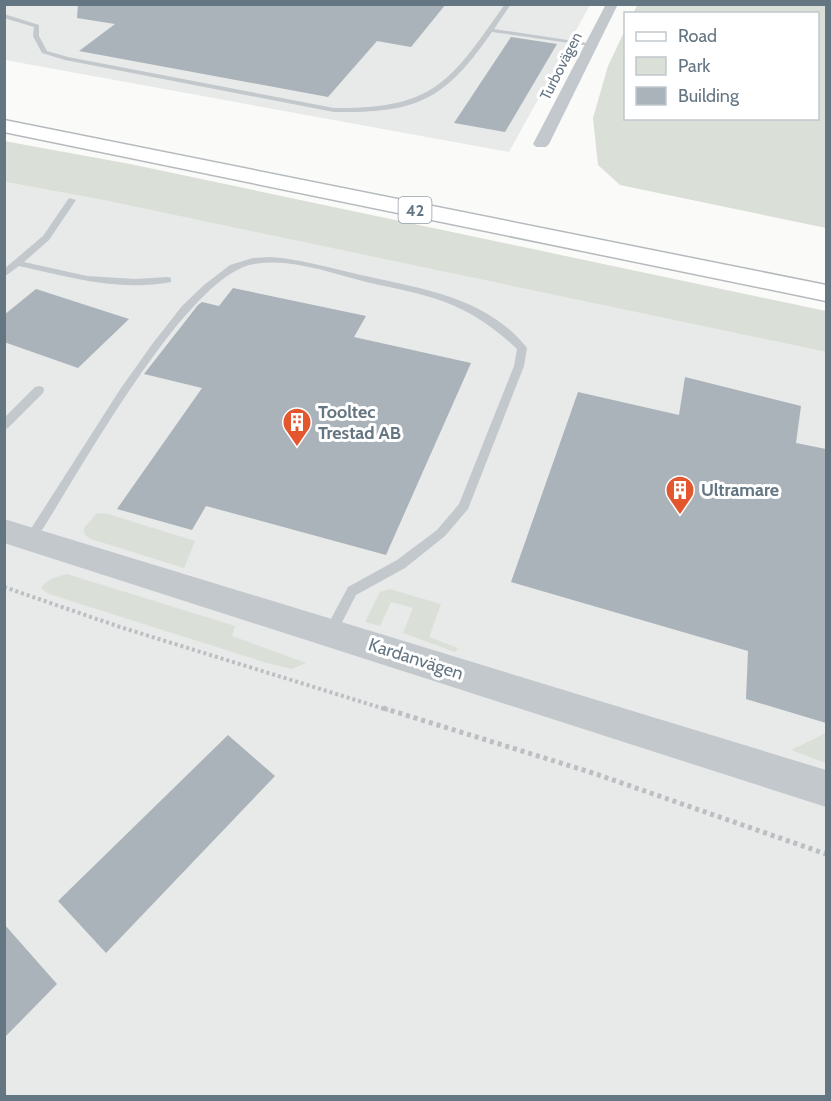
<svg xmlns="http://www.w3.org/2000/svg" width="831" height="1101" viewBox="0 0 831 1101" font-family="Cabin,sans-serif">
  <style>
    .built { fill: #e8e9e9 }
    .green { fill: #dadfd7 }
    .building { fill: #aab3b9 }
    .lines { fill: none; stroke-linecap: round; stroke-linejoin: round }
    .primary-casing { stroke: #b5babe; stroke-width: 3 }
    .path-far1 { stroke: #bbbfc2; stroke-width: 4; stroke-dasharray: 3 3; stroke-linecap: butt }
    .path { stroke: #bbbfc2; stroke-width: 5; stroke-dasharray: 4 4; stroke-linecap: butt }
    .service { fill: #c3c8cc; fill-rule: evenodd }
    .minor { fill: #c3c8cc; fill-rule: evenodd }
    .tertiary { fill: #c3c8cc; fill-rule: evenodd }
    .primary { fill: #fff; fill-rule: evenodd }
    .labels { text-anchor: middle; dominant-baseline: central; stroke-width: 6; stroke-linejoin: round; paint-order: stroke }
    .far-street-label { font-size: 15px; fill: #657683; stroke: #fff }
    .shield { fill: #fff; stroke: #939fa8; stroke-width: 1.5 }
    .shield-label { font-size: 16px; font-weight: bold; fill: #657683 }
    .poi-label { font-size: 18px; font-weight: bold; fill: #657683; stroke: #fff; text-anchor: start }
    .street-label { font-size: 18px; fill: #657683; stroke: #fff }
  </style>
  <rect width="100%" height="100%" fill="#fafaf8"/>
  <g class="built">
    <path d="M4,5H590L509,152L5,60Z"/>
    <path d="M4,182L103,200L826,352V1096H5Z"/>
  </g>
  <g class="green">
    <path d="M638,4L826,5V228L620,185L598,165L593,118L608,66L625,30L626,118H818V14L633,13Z"/>
    <path d="M4,141L130,164L826,311V352L103,200L5,182Z"/>
    <path d="M97,513L108,514L195,541L184,568L91,539L84,534V528Z"/>
    <path d="M67,574L235,626L232,636L306,663L292,669L267,663L49,594L41,588C47,579 56,577 67,574Z"/>
    <path d="M389,589L441,604L429,637L458,648L455,652L403,633L413,608L391,602L380,626L365,622L380,592Z"/>
    <path d="M826,733V763L791,750Z"/>
  </g>
  <g class="building">
    <path d="M78,4H446L411,47L377,41L328,97L79,51L115,24L77,18Z"/>
    <path d="M511,37L557,44L505,132L454,123Z"/>
    <path d="M233,288L366,316L354,337L471,363L386,555L206,506L192,530L117,509L202,388L144,374L198,305L202,302L219,306Z"/>
    <path d="M36,289L129,319L78,368L4,342V315Z"/>
    <path d="M685,377L801,406L796,443L826,449V723L746,699L748,651L511,582L578,392L679,415Z"/>
    <path d="M228,735L275,776L106,953L58,901Z"/>
    <path d="M4,924L57,984L4,1038Z"/>
  </g>
  <g class="lines">
    <g class="primary-casing">
      <path id="primary" d="M4,120L826,285V301L4,132Z"/>
    </g>
    <path class="path-far1" d="M4,587L120,627L388,710"/>
    <path class="path" d="M383,708L593,773L826,854"/>
    <g class="service">
      <path d="M505,4H511L494,29L594,44L591,46L492,32C444,101 417,113 334,112L65,60L42,53L33,36L34,27L4,18V14L39,25V36L47,51L68,57L334,108C435,109 450,82 505,4Z"/>
      <path d="M69,198L76,200L49,240L24,262L87,276L135,279L168,277L171,278V282C120,292 68,277 19,266L4,277V269L43,236Z"/>
      <path d="M270,257C301,259 330,268 361,275C419,288 487,297 527,348L524,366L468,509L445,536L405,568L356,595L335,636L330,638L325,636L324,632L348,587L397,560L437,530L459,504L514,366L517,349C466,301 431,296 366,282C330,273 292,258 254,264C186,274 75,481 35,541H27L25,538L121,388L153,343L182,306L204,285L230,265L253,258Z"/>
      <path d="M39,386L43,387L44,390L43,393L8,428L4,429V418L35,387Z"/>
    </g>
    <path class="minor" d="M606,4H618L549,144L546,147H536L533,144Z"/>
    <path class="tertiary" d="M4,519L826,770V807L4,543Z"/>
    <use href="#primary" class="primary"/>
  </g>
  <defs>
    <g id="building-pin" transform="scale(1.5)"><path d="M0 17L-7.5 6A9.5 9.5 0 1 1 7.5 6Z" fill="#e4572e" stroke="#fff"/><path d="M-4-6H4V6H1V3H-1V6H-4ZM-2.5-4.3h1.7v1.8h-1.7ZM.8-4.3h1.7v1.8H.8ZM-2.5-1h1.7V.8h-1.7ZM.8-1h1.7V.8H.8Z" fill="#fff"/></g>
  </defs>
  <g fill-rule="evenodd">
    <use href="#building-pin" x="297" y="422"/>
    <use href="#building-pin" x="680" y="490"/>
  </g>
  <g class="labels">
    <g class="far-street-label">
      <text transform="translate(561 66) rotate(-63)">Turbovägen</text>
    </g>
    <rect class="shield" x="398.5" y="197" width="33" height="26" rx="4.5"/>
    <g class="shield-label">
      <text x="415" y="210">42</text>
    </g>
    <g class="poi-label">
      <text x="318" y="412">Tooltec<tspan x="318" dy="21">Trestad AB</tspan></text>
      <text x="701" y="490">Ultramare</text>
    </g>
    <g class="street-label">
      <text transform="translate(416 659) rotate(18)">Kardanvägen</text>
    </g>
  </g>
  <rect width="831" height="1101" fill="none" stroke="#657683" stroke-width="12"/>
  <rect x="624" y="12" width="195" height="108" fill="#ffffff" stroke="#c1c8cd" stroke-width="1.5"/>
  <rect x="636" y="32" width="30" height="9" fill="#ffffff" stroke="#c1c8cd" stroke-width="1.5"/>
  <text x="678" y="42" font-size="18" fill="#657683">Road</text>
  <rect x="636" y="57" width="30" height="18" fill="#dadfd7" stroke="#c1c8cd" stroke-width="1.5"/>
  <text x="678" y="72" font-size="18" fill="#657683">Park</text>
  <rect x="636" y="87" width="30" height="18" fill="#aab3b9" stroke="#c1c8cd" stroke-width="1.5"/>
  <text x="678" y="102" font-size="18" fill="#657683">Building</text>
</svg>
